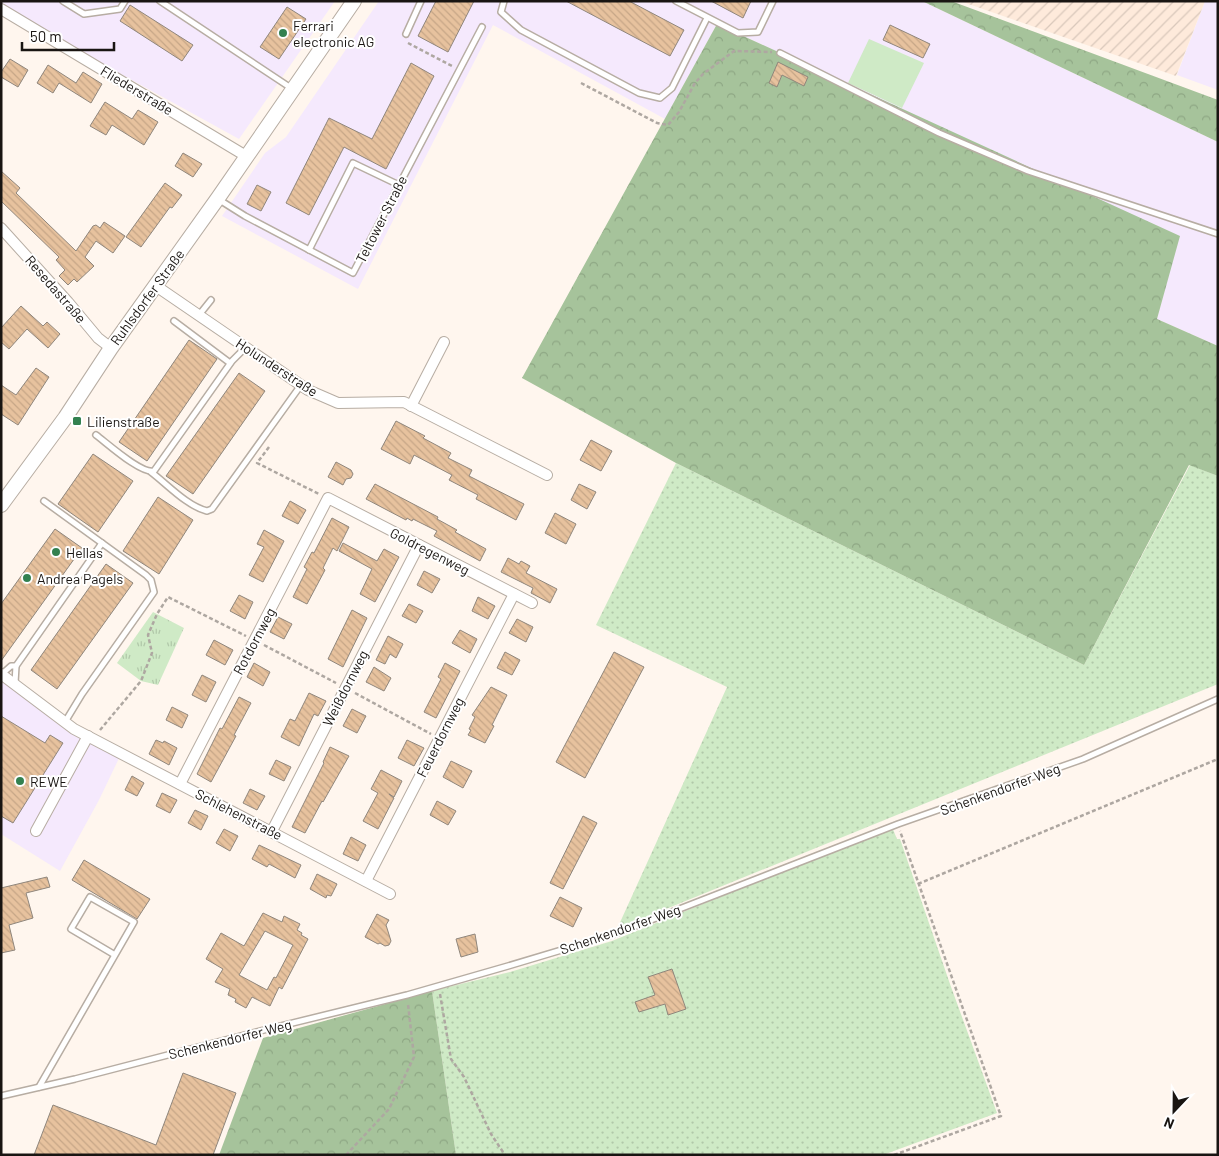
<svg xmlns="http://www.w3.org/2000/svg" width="1219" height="1156" viewBox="0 0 1219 1156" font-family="Barlow,sans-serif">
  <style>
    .commercial { fill: #f5e9fd }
    .industrial { fill: url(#industrial-furrows) }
    .grass { fill: url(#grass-dots) }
    .forest { fill: url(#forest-crowns) }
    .park { fill: url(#park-tufts) }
    .pitch { fill: #cfeac6 }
    .building { fill: url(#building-back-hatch); stroke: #8f867c; fill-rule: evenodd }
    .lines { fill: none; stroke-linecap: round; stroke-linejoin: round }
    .lane-casing { stroke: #b7ada3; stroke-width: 8 }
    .street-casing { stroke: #b7ada3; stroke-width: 12 }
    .secondary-casing { stroke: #b7ada3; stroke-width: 16 }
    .path { stroke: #aea7a1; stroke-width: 2.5; stroke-dasharray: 4 2.5; stroke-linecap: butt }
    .lane { stroke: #fff; stroke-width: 5 }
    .street { stroke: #fff; stroke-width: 10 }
    .secondary { stroke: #fff; stroke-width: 14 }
    .poi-dot { fill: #338150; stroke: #fff; stroke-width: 2 }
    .labels { text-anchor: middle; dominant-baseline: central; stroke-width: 4; stroke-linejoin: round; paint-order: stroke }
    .poi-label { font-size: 14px; fill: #191512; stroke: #fff; text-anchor: start }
    .street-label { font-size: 14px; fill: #191512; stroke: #fff }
  </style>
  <defs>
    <pattern id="industrial-furrows" width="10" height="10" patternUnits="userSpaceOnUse" patternTransform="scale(1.25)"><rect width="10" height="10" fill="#feeadb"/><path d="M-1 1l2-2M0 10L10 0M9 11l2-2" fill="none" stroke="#d9c8bb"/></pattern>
    <pattern id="grass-dots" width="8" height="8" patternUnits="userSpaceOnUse" patternTransform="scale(1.25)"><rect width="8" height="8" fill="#cfeac6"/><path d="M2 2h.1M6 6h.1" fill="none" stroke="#b1c8a9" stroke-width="1.8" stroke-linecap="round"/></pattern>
    <pattern id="forest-crowns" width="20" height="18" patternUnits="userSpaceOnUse" patternTransform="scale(1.25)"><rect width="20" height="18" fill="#a6c39b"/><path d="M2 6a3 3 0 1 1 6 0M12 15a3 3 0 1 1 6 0" fill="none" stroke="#8ea784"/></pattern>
    <pattern id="park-tufts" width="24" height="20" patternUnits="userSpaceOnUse" patternTransform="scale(1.25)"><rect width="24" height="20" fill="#cfeac6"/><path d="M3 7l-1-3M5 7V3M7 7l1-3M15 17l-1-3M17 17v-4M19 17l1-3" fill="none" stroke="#b1c8a9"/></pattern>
    <pattern id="building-back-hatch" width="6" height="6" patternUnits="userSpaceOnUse" patternTransform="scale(1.25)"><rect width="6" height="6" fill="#e7c29e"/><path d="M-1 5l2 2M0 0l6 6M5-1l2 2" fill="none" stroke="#c6a687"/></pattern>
  </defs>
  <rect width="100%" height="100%" fill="#fff6ee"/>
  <g class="commercial">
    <path d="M1,1H335L239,139L1,8Z"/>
    <path d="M379,1H922L1218,142V346L1157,319L1179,236L717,24L665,119L493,25L358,289L222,216L265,153L286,137Z"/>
    <path d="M1205,1H1218V90L1177,75Z"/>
    <path d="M1,674L74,729L121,754L99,800L60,871L1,834Z"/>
  </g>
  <path class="industrial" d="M960,1H1205L1176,76Z"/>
  <g class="grass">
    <path d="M676,463L1084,665L1190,465L1218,476V684L617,929L727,687L596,625Z"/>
    <path d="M892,827L897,839H900L950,984L997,1113L883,1155H456L432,991L510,972L612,941Z"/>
  </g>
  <g class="forest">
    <path d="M922,1H951L1218,100V142Z"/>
    <path d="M717,24L1180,236L1157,319L1218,346V476L1189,465L1084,665L676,463L522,378Z"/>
    <path d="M432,991L456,1155H219L263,1038Z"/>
  </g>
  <path class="park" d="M153,612L184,628L158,685L141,681L117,663Z"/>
  <path class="pitch" d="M869,39L924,63L902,108L848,83Z"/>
  <g class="building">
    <path d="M436,1H474L448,52L418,36Z"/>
    <path d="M566,1H629L684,30L670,56Z"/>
    <path d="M711,1H751L743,18Z"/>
    <path d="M130,5L193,45L182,61L120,21Z"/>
    <path d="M287,7L306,19L279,59L260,47Z"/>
    <path d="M890,25L930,44L923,58L883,40Z"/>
    <path d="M10,59L28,70L18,87L1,77V72Z"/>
    <path d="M778,62L808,77L804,86L782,75L777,87L769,83Z"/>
    <path d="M411,63L434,76L386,169L344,147L309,215L286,203L329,118L372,139Z"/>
    <path d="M48,65L76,83L83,72L102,84L91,103L59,83L53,93L37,83Z"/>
    <path d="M105,102L132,119L138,110L158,122L144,145L112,125L106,135L90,126Z"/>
    <path d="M183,153L202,164L193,177L175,166Z"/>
    <path d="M1,171L20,188L16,193L76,251L93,226L96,225L100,228L104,222L125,236L113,253L96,241L85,257L94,266L77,282L74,279L68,285L59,276L65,270L56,260L59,257L1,201Z"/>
    <path d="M165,183L182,195L172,208L170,207L141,247L126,237Z"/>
    <path d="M257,185L271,192L261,211L247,204Z"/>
    <path d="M21,306L43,326L47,322L60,334L48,348L27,329L9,349L1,342V328Z"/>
    <path d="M189,340L217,359L147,461L119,442Z"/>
    <path d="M36,368L49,377L18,425L1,414V385L16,395Z"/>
    <path d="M239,373L265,391L193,494L166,476Z"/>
    <path d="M396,421L425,436L423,438L451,453L448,458L472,470L469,476L524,504L516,520L476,499L478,495L449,480L452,475L414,455L410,464L381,449Z"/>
    <path d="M591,440L612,451L601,471L580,460Z"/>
    <path d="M93,454L133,481L98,532L58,504Z"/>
    <path d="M336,462L351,470L353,474L351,478L346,479L343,485L328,477Z"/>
    <path d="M375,484L438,517L437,519L457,530L455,532L486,549L480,561L434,536L437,531L413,519L412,521L407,518L406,520L366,499Z"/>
    <path d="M579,484L596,492L587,509L571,500Z"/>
    <path d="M158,497L193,520L159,574L123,551Z"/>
    <path d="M290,501L306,510L298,524L282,516Z"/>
    <path d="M555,513L576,524L566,544L545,533Z"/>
    <path d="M332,518L349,527L337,551L333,548L323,568L325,570L307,604L293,597L307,569L304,567L312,552L314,553Z"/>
    <path d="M55,529L82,548L1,661V604Z"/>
    <path d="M264,530L284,541L263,582L249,575L264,547L257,544Z"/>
    <path d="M343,543L377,561L384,549L399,557L375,602L360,594L372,569L339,551Z"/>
    <path d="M508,558L519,564L521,561L530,566L526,573L557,589L550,603L531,593L533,588L501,572Z"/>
    <path d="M106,564L133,583L57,689L31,670Z"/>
    <path d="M424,571L440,579L432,593L417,585Z"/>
    <path d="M239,595L253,602L245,619L230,611Z"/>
    <path d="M478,597L495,606L488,619L472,611Z"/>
    <path d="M409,604L423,611L416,623L402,616Z"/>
    <path d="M352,610L367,618L343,667L328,659Z"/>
    <path d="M278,617L292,624L284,639L270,632Z"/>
    <path d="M517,619L533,627L526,642L509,633Z"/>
    <path d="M460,630L477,639L470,653L452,643Z"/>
    <path d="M388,636L403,644L396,658L390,654L385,664L376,660Z"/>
    <path d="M214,640L233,650L225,665L206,655Z"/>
    <path d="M505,652L520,660L512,675L497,668Z"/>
    <path d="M614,652L644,667L585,778L556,762Z"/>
    <path d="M254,663L270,672L263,686L247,677Z"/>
    <path d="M445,663L460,671L436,718L424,712L441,679L438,677Z"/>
    <path d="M374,667L391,678L384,691L366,682Z"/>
    <path d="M202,675L216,682L206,702L192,695Z"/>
    <path d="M491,687L507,695L492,725L494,726L485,743L468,735L471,730L469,729L475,717L472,715Z"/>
    <path d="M309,693L326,701L318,716L314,714L299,746L281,737L290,719L295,721Z"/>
    <path d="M239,697L251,703L234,735L236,736L211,782L197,774L220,728L222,729Z"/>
    <path d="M172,707L188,715L182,728L166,720Z"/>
    <path d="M352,709L366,716L357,733L343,726Z"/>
    <path d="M1,716L45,743L50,735L63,743L13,823L1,816Z"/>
    <path d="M156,740L163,743L164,741L177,748L169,765L149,754Z"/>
    <path d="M407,740L424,748L414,766L398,758Z"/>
    <path d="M330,747L349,756L323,802L322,801L305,833L292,827L324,763L323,762Z"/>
    <path d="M276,760L291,767L284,781L269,774Z"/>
    <path d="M451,761L472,771L463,788L443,777Z"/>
    <path d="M381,770L402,781L394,797L389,794L394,798L378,829L363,821L378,793L371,789Z"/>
    <path d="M132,776L144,783L137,796L125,790Z"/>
    <path d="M250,789L265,796L257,810L243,803Z"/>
    <path d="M162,793L177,800L170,813L156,806Z"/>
    <path d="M437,801L456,811L448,825L430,815Z"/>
    <path d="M195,810L208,816L201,830L188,823Z"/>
    <path d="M583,816L597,823L563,889L550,883Z"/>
    <path d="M224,829L238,836L230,851L216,843Z"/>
    <path d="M351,837L366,845L358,861L343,854Z"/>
    <path d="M259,845L301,865L295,878L269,864L267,867L252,859Z"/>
    <path d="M84,860L150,899L137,919L72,880Z"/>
    <path d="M317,874L337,884L331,896L327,895L326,898L310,889Z"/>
    <path d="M47,877L50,887L26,893L33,918L9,925L15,950L1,953V888Z"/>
    <path d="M560,897L582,908L573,927L550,916Z"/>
    <path d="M263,913L282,922L284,916L300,924L297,930L302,933L301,935L308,939L282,989L279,987L270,1006L252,997L246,1008L235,1002L236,999L228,995L230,989L215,982L223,969L206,959L221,933L244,946ZM265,931L293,945L276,978L274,977L267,990L239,975Z"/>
    <path d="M377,914L389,920L386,925L391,941L389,945L385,946L380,943L378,944L365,937Z"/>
    <path d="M475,934L478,952L461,957L456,939Z"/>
    <path d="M672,969L686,1009L668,1015L665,1004L639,1012L635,1002L655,995L648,977Z"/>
    <path d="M183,1073L236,1093L213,1155H34L53,1105L156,1145Z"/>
  </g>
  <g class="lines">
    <g class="lane-casing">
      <g id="lane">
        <path d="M63,1L84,14L120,9L125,1"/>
        <path d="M160,1L291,88"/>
        <path d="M504,1L501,12L521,30L639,93L660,98L672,88L707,18"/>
        <path d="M676,1L738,33L758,32L773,1"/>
        <path d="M406,34L421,1"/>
        <path d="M780,53L939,133L1028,171L1218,234"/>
        <path d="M218,199L245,216L353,273L482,27"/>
        <path d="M309,250L353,163L399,185"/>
        <path d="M199,315L211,300"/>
        <path d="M174,321L230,363"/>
        <path d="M96,435C108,444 141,474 154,471L232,361L246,347"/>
        <path d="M151,472C168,485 187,506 207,511L212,509L301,385"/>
        <path d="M44,501L146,575L151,580L154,592L82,694L65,722"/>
        <path d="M2,674L11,666H16"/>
        <path d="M15,683L16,666L102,543"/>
        <path d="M39,1087L134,922L90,897L71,929L115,955"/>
        <path d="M1,1096L75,1079L264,1030L407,995L508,966L615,934L898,824L1083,759L1218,699"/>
      </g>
    </g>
    <g class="street-casing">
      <g id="street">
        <path d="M1,9L246,156"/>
        <path d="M1,228L68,302L98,338L111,348"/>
        <path d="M156,286L308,390L338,403L404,402L547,475"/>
        <path d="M411,406L444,342"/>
        <path d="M1,674L74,729L390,894"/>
        <path d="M180,784L328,498L532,603"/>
        <path d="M36,831L88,736"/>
        <path d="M272,831L419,545"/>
        <path d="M366,881L514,594"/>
      </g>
    </g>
    <g class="secondary-casing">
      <path id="secondary" d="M1,505L65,418L111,348L218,198L354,1"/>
    </g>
    <g class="path">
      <path d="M408,43L452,66"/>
      <path d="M581,83L657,123L668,125L679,112L695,83L703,74L734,51L772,52"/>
      <path d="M269,447L257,463L319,494"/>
      <path d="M264,645L336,683"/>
      <path d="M355,693L431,734"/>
      <path d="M100,730L141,681L152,653L148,635L157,614L168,597L246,636"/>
      <path d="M918,884L1218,759"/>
      <path d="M440,994L451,1059L464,1077L491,1134L505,1155"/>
      <path d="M346,1155L389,1109L414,1057L408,1004"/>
      <path d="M894,1155L1001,1116L900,831"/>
    </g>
    <use href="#lane" class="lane"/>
    <use href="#street" class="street"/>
    <use href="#secondary" class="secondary"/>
  </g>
  <g class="poi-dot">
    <circle cx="283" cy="33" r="5"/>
    <rect x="72" y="416" width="10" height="10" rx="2.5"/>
    <circle cx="56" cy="552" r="5"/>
    <circle cx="27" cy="578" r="5"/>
    <circle cx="20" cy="781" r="5"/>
  </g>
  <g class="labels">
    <g class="poi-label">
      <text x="293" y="25">Ferrari<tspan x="293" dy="16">electronic AG</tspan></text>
      <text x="87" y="421">Lilienstraße</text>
      <text x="66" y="552">Hellas</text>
      <text x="37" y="578">Andrea Pagels</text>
      <text x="30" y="781">REWE</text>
    </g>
    <g class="street-label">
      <text transform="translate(137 90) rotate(31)">Fliederstraße</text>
      <text transform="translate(381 219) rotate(-63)">Teltower Straße</text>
      <text transform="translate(56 289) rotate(49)">Resedastraße</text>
      <text transform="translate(147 297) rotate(-54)">Ruhlsdorfer Straße</text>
      <text transform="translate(277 367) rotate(33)">Holunderstraße</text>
      <text transform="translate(430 551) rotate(27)">Goldregenweg</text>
      <text transform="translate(254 641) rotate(-62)">Rotdornweg</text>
      <text transform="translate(345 688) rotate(-63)">Weißdornweg</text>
      <text transform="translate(440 737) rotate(-63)">Feuerdornweg</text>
      <text transform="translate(1000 789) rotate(-20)">Schenkendorfer Weg</text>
      <text transform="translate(239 814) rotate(27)">Schlehenstraße</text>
      <text transform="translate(620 929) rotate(-19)">Schenkendorfer Weg</text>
      <text transform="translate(230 1039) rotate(-14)">Schenkendorfer Weg</text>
    </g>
  </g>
  <rect width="1219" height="1156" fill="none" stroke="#191512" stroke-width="5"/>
  <g transform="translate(1174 1111) rotate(202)" stroke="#ffffff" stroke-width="4" paint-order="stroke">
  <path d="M0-4L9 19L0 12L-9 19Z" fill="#191512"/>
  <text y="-8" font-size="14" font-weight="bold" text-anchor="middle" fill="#191512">N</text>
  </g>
  <path d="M22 42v8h92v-8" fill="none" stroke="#191512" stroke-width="2.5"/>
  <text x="30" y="42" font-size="15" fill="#191512" stroke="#ffffff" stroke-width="4" paint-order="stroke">50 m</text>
</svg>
